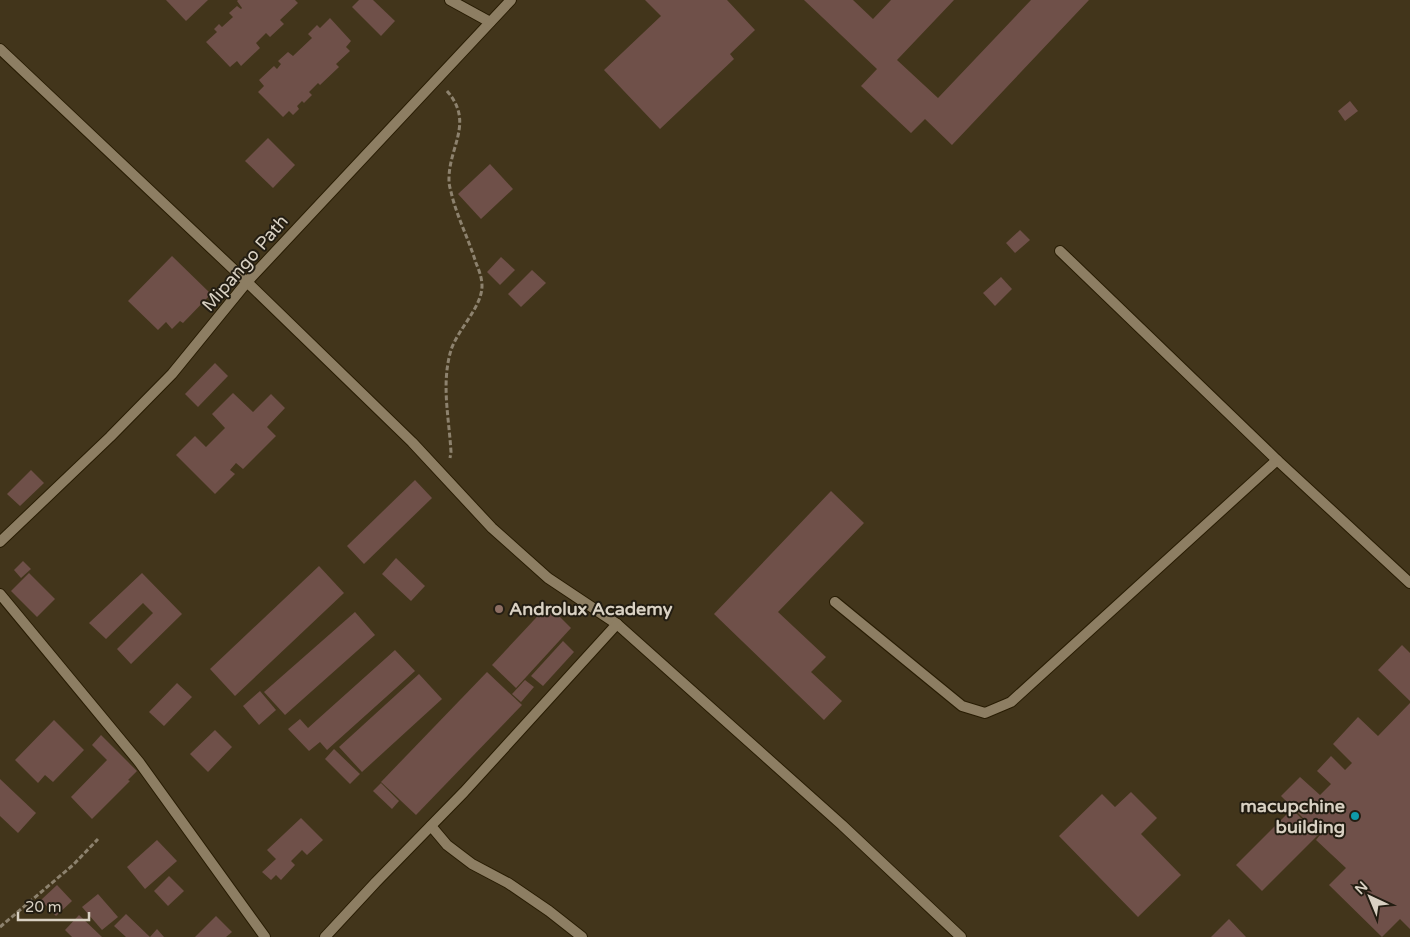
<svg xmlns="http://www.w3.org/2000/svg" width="1410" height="937" viewBox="0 0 1410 937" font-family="'Varela Round',sans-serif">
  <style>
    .building { fill: #6f5049 }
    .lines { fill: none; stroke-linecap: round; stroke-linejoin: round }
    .lane-casing { stroke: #281c03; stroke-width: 12 }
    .street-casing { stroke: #281c03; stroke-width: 12 }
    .path { stroke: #8d826e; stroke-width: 3; stroke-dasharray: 5 2.5; stroke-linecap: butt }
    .lane { stroke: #8d7e63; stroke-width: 10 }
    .street { stroke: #8d7e63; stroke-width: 10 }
    .education-dot { fill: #8d6e63; stroke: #231d12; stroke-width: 2 }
    .culture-dot { fill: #0f9aa8; stroke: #231d12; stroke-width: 2 }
    .labels { text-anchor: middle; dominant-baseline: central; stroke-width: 4; stroke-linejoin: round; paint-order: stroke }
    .street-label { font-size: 18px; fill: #d9d1c3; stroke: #231d12 }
    .poi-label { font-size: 18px; font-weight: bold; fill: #d9d1c3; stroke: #231d12; text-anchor: start }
  </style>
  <rect width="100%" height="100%" fill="#42351b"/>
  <g class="building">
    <path d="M166,0H208L186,21Z"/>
    <path d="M238,0H295L298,3L280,20L284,24L270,37L266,33L256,43L260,48L241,66L237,61L230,67L206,42L217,32L214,29L219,24L222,27L233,17L229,13L237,6L241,9L242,8L237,1Z"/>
    <path d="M359,0H373L395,21L381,36L352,7Z"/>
    <path d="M645,0H727L755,30L730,54L734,59L660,129L604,70L661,16Z"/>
    <path d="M804,0H853L873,19L891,0H954L897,60L938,98L1031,0H1089L952,145L925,119L911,133L861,86L877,69Z"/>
    <path d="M330,18L351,41L346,47L350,51L336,64L339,67L320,85L318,83L309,92L312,95L304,103L302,101L297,106L299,109L293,115L289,111L283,117L258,92L264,86L259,80L274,66L277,69L281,64L278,61L288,52L293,56L312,38L308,34L317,25L320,28Z"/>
    <path d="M1350,101L1358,111L1345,121L1338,111Z"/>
    <path d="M268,138L295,165L273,188L245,161Z"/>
    <path d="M490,164L513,189L481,219L458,194Z"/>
    <path d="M1020,230L1030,240L1015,253L1006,243Z"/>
    <path d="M172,256L211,294L183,323L180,321L172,329L166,322L158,330L128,301Z"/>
    <path d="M501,257L515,270L500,285L487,272Z"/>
    <path d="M532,270L546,283L521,307L508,294Z"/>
    <path d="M1001,277L1012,289L995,306L983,293Z"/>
    <path d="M215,363L228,376L198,407L185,394Z"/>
    <path d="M233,393L253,412L271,394L285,408L267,427L276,436L243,469L236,463L230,470L235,474L215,494L176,455L195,436L206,447L225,428L212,414Z"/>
    <path d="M31,470L44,483L20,506L7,494Z"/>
    <path d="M415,480L432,498L364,564L347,546Z"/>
    <path d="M831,491L864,523L778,612L826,657L811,672L842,701L824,720L714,614Z"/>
    <path d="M396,558L425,586L411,601L382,574Z"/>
    <path d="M23,561L31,569L21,578L14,570Z"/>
    <path d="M319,566L344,593L235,696L210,669Z"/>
    <path d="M29,573L55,599L37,617L11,591Z"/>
    <path d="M142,573L182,614L131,664L117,649L153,613L143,603L106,639L89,623Z"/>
    <path d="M548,605L571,628L516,688L492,665Z"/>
    <path d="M355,612L375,635L285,715L264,692Z"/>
    <path d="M563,641L574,652L543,686L531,676Z"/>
    <path d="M1402,645L1410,653V701L1378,670Z"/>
    <path d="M395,650L415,671L327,750L320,742L309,751L288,729L300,719L308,728Z"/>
    <path d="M487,672L522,705L416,815L381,782Z"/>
    <path d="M419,674L442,699L362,772L339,747Z"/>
    <path d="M525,680L534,687L521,702L512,694Z"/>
    <path d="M177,683L192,697L164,726L149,712Z"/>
    <path d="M260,691L276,710L259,725L243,706Z"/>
    <path d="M1410,703V929L1400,919L1382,937L1329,885L1346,868L1316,840L1320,835L1281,796L1300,777L1320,795L1331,784L1317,771L1331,756L1345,770L1352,763L1333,744L1358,717L1378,736Z"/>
    <path d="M54,720L84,750L53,782L45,775L38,783L15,760Z"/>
    <path d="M215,730L232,747L208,772L190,754Z"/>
    <path d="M101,735L137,771L128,780L130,781L92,819L71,797L107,760L92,745Z"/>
    <path d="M334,749L360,774L350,784L325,759Z"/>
    <path d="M0,779L36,813L18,833L0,816Z"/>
    <path d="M381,783L399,801L392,809L373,791Z"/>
    <path d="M1131,792L1157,818L1141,834L1181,875L1138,917L1059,836L1102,794L1115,807Z"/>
    <path d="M1292,809L1318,835L1262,891L1236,865Z"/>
    <path d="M301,818L323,840L307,855L302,850L291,861L295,865L281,880L276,875L271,880L262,872L276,859L267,850Z"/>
    <path d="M157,840L177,861L145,889L127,867Z"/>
    <path d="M169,876L184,891L168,906L154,891Z"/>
    <path d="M57,885L72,901L56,916L41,900Z"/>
    <path d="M98,894L118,917L102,930L82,907Z"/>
    <path d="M126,914L150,937L157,929L164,937H126L114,926Z"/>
    <path d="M79,915L102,937H72L65,930Z"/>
    <path d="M216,916L232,932L226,937H195Z"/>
    <path d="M1229,919L1246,937H1211Z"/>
  </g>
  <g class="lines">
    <g class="lane-casing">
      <g id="lane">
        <path d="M450,0L490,22"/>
        <path d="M1060,251L1277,460L1410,583"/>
        <path d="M835,602L962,706L985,713L1011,702L1277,460"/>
        <path d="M431,826L447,845L472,864L508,883L549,911L582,937"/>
      </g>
    </g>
    <g class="street-casing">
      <g id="street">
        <path d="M0,49L247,282L412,442L492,528L548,578L617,624L842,825L961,937"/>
        <path d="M0,542L110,437L172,374L247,282L511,0"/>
        <path d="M0,594L139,762L265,937"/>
        <path d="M325,937L376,882L464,792L617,624"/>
      </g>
    </g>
    <g class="path">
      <path d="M447,91C475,123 448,147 449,181C449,186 451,191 452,196C458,219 469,240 476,263C479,270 482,278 482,286C482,307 458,329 451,350C441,384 449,417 451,452L450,458"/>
      <path d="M0,927L73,865L98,839"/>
    </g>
    <use href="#lane" class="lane"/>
    <use href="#street" class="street"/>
  </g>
  <circle class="education-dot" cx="499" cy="609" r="5"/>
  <circle class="culture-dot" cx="1355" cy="816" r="5"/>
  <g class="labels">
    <g class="street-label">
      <text transform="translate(245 263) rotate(-49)">Mipango Path</text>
    </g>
    <g class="poi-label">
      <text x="509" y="609">Androlux Academy</text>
      <text x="1345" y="806" text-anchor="end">macupchine<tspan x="1345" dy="21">building</tspan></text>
    </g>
  </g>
  <g transform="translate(1370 897) rotate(316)" stroke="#231d12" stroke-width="4" paint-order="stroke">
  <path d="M0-4L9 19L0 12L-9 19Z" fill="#d9d1c3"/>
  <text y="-8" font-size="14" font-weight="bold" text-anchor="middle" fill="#d9d1c3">N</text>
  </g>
  <path d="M18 912v8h71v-8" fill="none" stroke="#d9d1c3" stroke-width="2.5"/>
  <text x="25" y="912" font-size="15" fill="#d9d1c3" stroke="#231d12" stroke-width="4" paint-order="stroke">20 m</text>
</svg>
